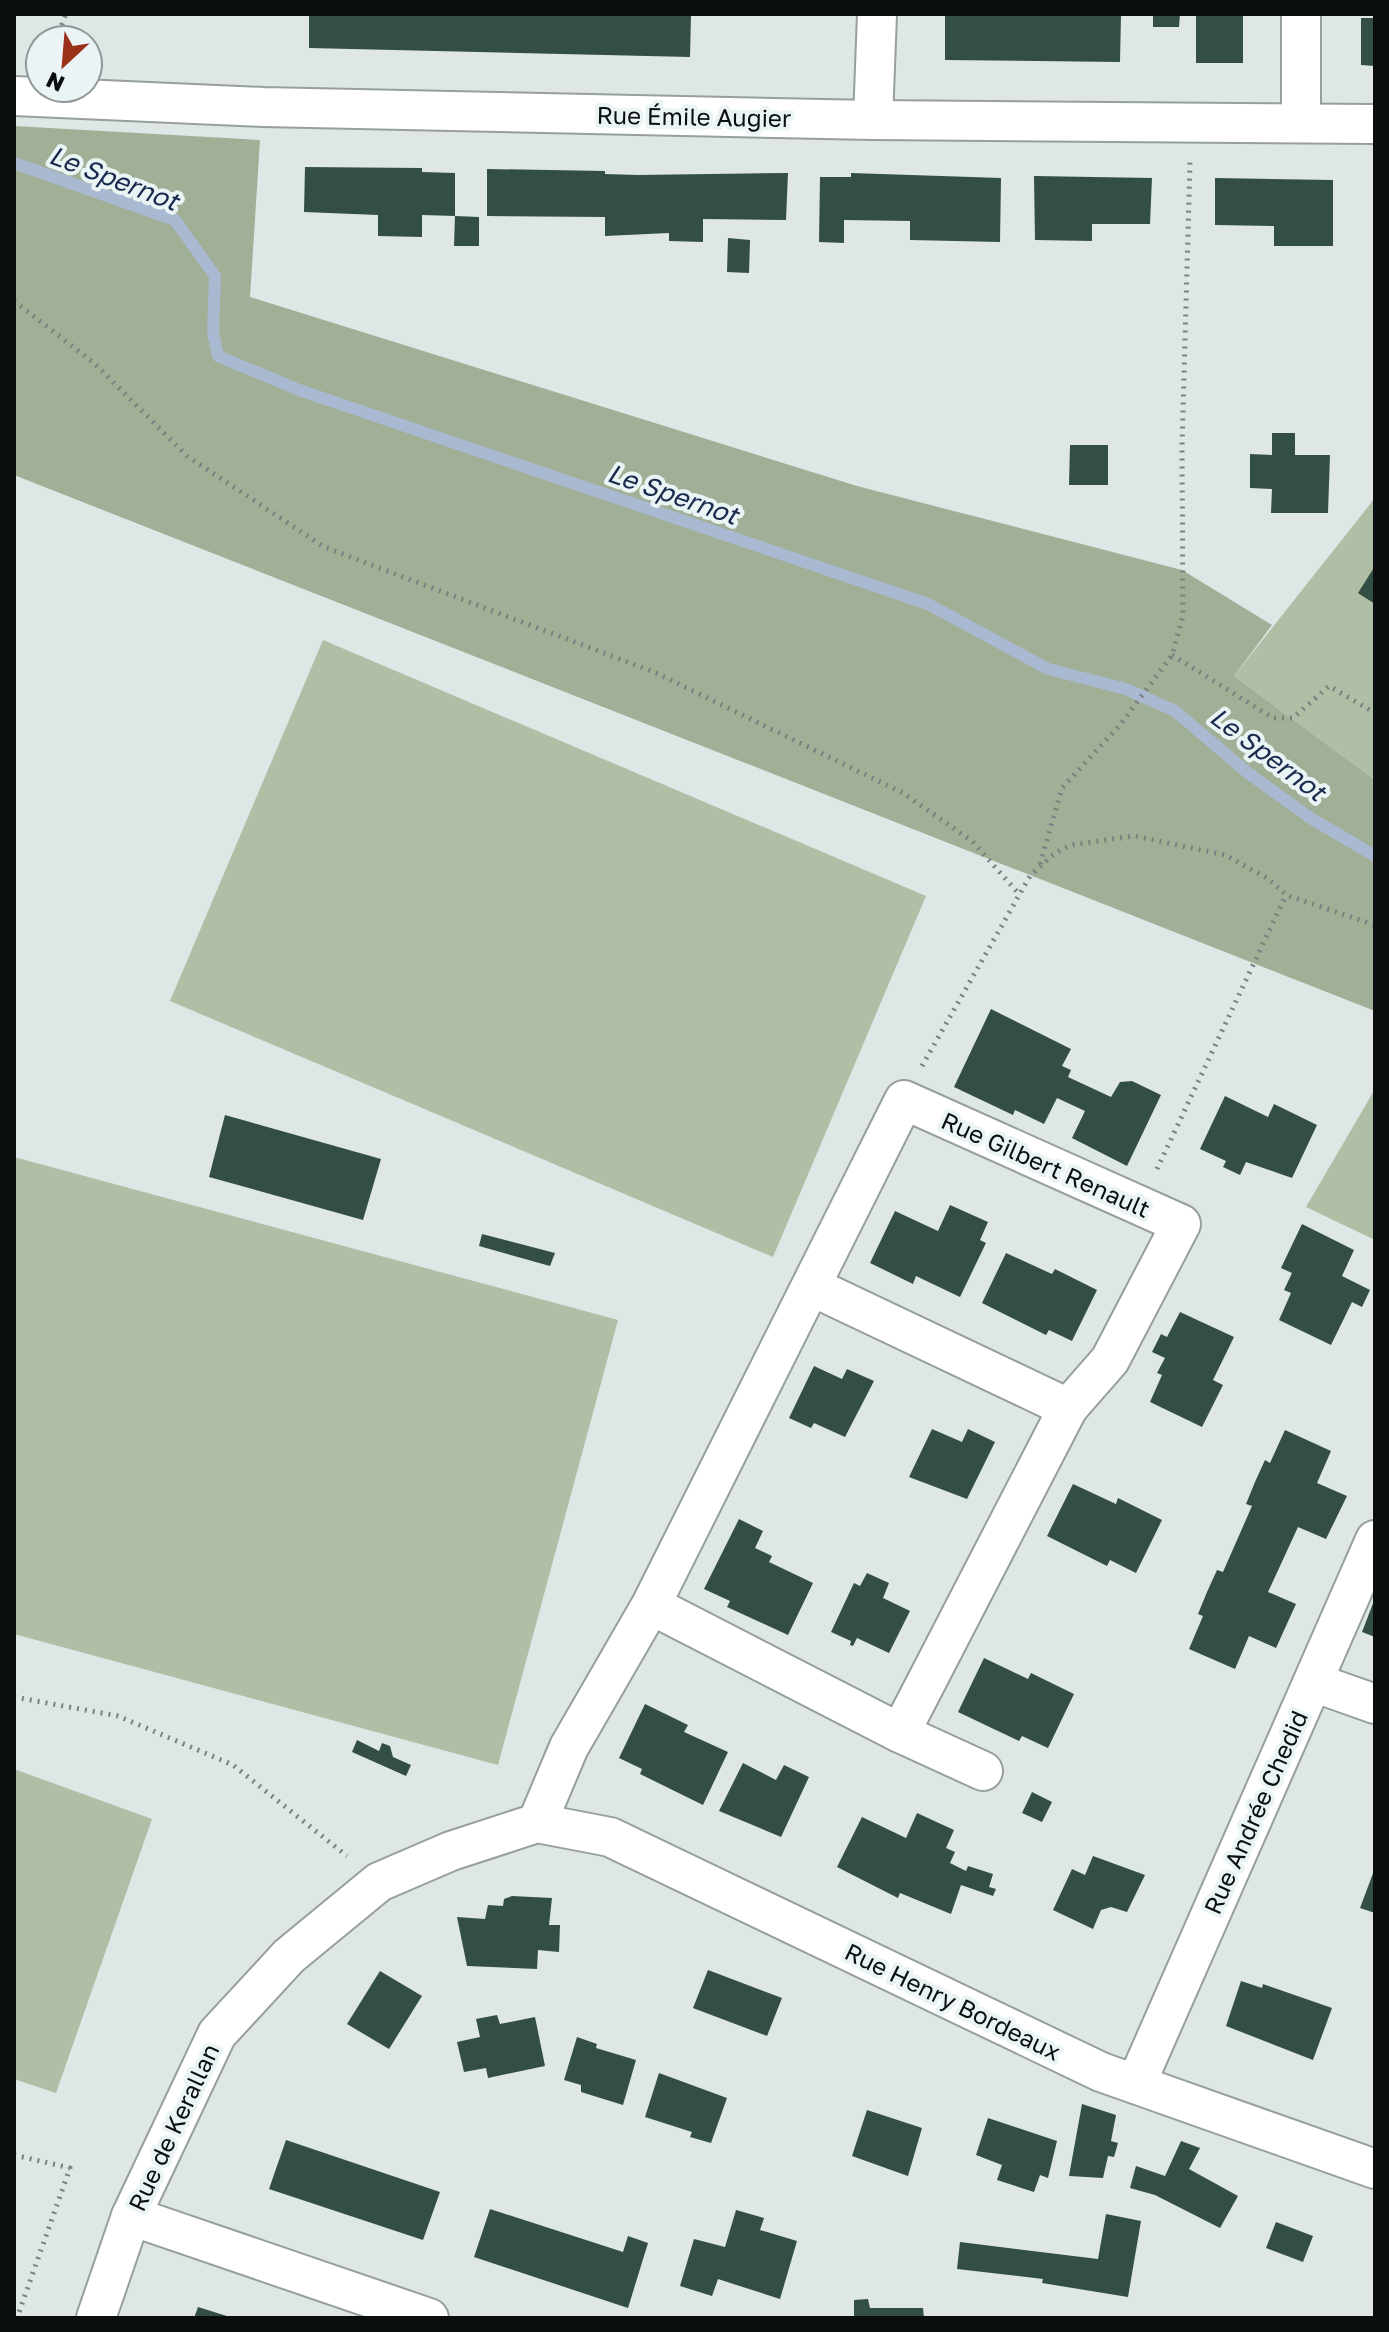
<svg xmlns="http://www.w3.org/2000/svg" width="1389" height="2332" viewBox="0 0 1389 2332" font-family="'Golos Text',sans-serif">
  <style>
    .green { fill: #b0bea5 }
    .forest { fill: #a0af95 }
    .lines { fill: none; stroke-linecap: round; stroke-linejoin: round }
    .stream { stroke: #aab9d2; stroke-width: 12 }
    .building { fill: #334f43 }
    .minor-casing { stroke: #969e9e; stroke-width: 42 }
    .path { stroke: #7b8181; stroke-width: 5; stroke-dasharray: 2 6; stroke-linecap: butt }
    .minor { stroke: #fff; stroke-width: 38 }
    .labels { text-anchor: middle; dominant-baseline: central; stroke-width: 8; stroke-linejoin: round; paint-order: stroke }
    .street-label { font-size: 24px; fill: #0b0e0e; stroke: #ebf4f4 }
    .water-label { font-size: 26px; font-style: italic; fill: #182a4e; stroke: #ebf4f4 }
  </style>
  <rect width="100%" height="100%" fill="#dee6e6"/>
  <g class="green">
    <path d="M1375,498V780L1234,676Z"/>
    <path d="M323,640L926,896L773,1257L170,1001Z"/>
    <path d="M1375,1089V1240L1306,1207Z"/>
    <path d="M14,1157L618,1320L498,1765L14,1634Z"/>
    <path d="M14,1769L152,1819L56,2093L14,2079Z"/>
  </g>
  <path class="forest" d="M14,126L260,140L250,297L857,486L1182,570L1272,625L1234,676L1375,780V1011L14,475Z"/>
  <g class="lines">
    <path class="stream" d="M14,163L175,220L215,276L213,332L218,356L299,390L928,604L1048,669L1126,689L1175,711L1248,773L1312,819L1375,856"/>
  </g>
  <g class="building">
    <path d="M309,14H691L690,57L309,48Z"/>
    <path d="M945,14L1121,15L1120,62L945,60Z"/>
    <path d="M1153,14H1180L1179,27H1153Z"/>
    <rect x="1196" y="14" width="47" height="49"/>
    <path d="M1361,18H1375V66L1361,65Z"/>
    <path d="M305,167L422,168V172L455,173V216L422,215V237L378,236V215L304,212Z"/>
    <path d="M487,169L605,171V174L638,175L788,173L786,220L703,219V242L669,241V233L605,236V217L487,216Z"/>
    <path d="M851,173L1001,178L1000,242L910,240V221L844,220V243L819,242L820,177H851Z"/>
    <path d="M1034,176L1152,178L1150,224H1092V241L1035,240Z"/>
    <path d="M1215,178L1333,180V246H1274V226L1215,225Z"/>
    <path d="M455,216L479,217V246H454Z"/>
    <path d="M728,238L750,240L749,273L727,272Z"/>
    <path d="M1272,433H1295V455H1330L1328,513H1271L1272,489L1250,488V454L1272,455Z"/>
    <path d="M1070,445H1108V485H1069Z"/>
    <path d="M1375,566V604L1358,593Z"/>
    <path d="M991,1009L1071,1049L1062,1066L1071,1070L1068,1077L1111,1097L1120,1082L1132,1081L1161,1095L1127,1166L1072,1138L1085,1111L1057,1098L1044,1124L1015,1110L1013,1115L954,1087Z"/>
    <path d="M1225,1096L1268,1117L1274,1104L1317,1125L1292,1178L1246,1162L1240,1175L1223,1167L1226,1161L1200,1149Z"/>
    <path d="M225,1115L381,1159L363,1220L209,1177Z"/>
    <path d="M950,1205L988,1222L980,1240L986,1243L960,1297L916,1276L913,1284L870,1263L895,1211L938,1231Z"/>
    <path d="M1302,1224L1354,1250L1342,1276L1370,1290L1362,1307L1352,1302L1331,1345L1279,1320L1291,1293L1284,1290L1292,1273L1281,1268Z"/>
    <path d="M482,1234L555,1253L550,1266L479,1246Z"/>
    <path d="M1006,1253L1052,1274L1055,1269L1097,1290L1072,1341L1049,1330L1046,1335L982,1303Z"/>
    <path d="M1180,1312L1234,1337L1213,1380L1223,1385L1202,1427L1150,1402L1162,1375L1157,1373L1165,1358L1152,1352L1161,1334L1167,1337Z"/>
    <path d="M814,1366L842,1379L847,1369L874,1381L845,1437L814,1423L811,1428L789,1418Z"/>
    <path d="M932,1429L962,1442L968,1429L995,1442L967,1499L909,1477Z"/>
    <path d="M1285,1430L1331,1451L1317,1483L1347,1496L1326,1539L1298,1527L1268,1592L1296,1604L1276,1648L1249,1636L1235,1669L1189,1649L1203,1616L1198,1614L1207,1592L1217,1570L1223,1572L1252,1506L1246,1504L1255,1482L1265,1460L1270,1463Z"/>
    <path d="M1073,1484L1116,1504L1118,1498L1162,1520L1136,1573L1110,1560L1107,1566L1047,1536Z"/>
    <path d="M739,1519L763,1531L755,1548L772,1556L769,1562L813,1583L788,1635L727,1607L730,1601L704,1589Z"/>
    <path d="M867,1573L889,1583L883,1598L910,1611L889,1653L857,1638L853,1646L850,1645L851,1641L831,1632L854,1583L860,1586Z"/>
    <path d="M1375,1598V1637L1362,1632Z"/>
    <path d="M984,1658L1028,1679L1031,1673L1074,1694L1048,1748L1022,1736L1019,1741L958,1712Z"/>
    <path d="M645,1704L688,1725L684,1732L728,1752L703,1805L640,1774L642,1769L619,1758Z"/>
    <path d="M357,1740L379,1751L382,1743L390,1746L393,1757L411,1765L406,1776L352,1752Z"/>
    <path d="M743,1763L776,1780L784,1765L809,1777L781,1837L719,1811Z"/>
    <path d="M1032,1792L1052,1802L1042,1822L1022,1813Z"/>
    <path d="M917,1813L954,1830L946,1848L955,1852L950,1863L966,1871L968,1866L993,1874L989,1887L996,1889L993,1896L961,1885L951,1914L900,1893L898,1898L837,1867L862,1817L906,1838Z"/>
    <path d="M1093,1856L1145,1875L1127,1912L1111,1907L1101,1910L1093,1929L1053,1910L1072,1869L1085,1875Z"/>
    <path d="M1375,1868V1913L1360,1908Z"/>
    <path d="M512,1896L552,1898L549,1925H560L559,1952L538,1950L537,1969L467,1966L457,1917L485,1919L488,1905L503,1906L504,1899Z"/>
    <path d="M708,1970L782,1998L767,2036L693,2008Z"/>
    <path d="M380,1971L422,1996L389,2049L347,2024Z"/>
    <path d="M1241,1981L1262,1988L1263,1984L1332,2008L1313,2060L1226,2026Z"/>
    <path d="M497,2015L500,2024L535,2017L545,2066L488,2078L486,2068L464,2072L457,2042L480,2037L476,2019Z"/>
    <path d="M577,2037L597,2044L596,2048L636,2060L623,2105L581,2092V2085L564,2080Z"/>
    <path d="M659,2073L727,2098L711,2143L690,2137L692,2132L645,2117Z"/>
    <path d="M1082,2104L1116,2115L1111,2141L1118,2143L1114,2157L1108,2156L1103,2178L1069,2176Z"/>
    <path d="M867,2110L922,2128L908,2176L852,2156Z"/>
    <path d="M988,2118L1057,2141L1048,2178L1040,2175L1034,2192L997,2180L1002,2165L976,2155Z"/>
    <path d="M286,2140L440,2192L423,2240L269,2189Z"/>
    <path d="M1181,2141L1200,2148L1189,2169L1238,2196L1220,2228L1155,2195L1130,2188L1136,2166L1165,2176Z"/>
    <path d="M490,2209L623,2252L628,2236L648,2243L628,2308L474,2257Z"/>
    <path d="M736,2210L764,2218L760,2230L797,2241L780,2299L718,2279L712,2296L680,2286L694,2239L725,2247Z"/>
    <path d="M1106,2214L1141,2221L1128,2297L1042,2283L1043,2279L957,2269L960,2242L1098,2259Z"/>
    <path d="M1276,2222L1313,2236L1303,2262L1266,2248Z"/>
    <path d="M868,2299L870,2308H923L924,2318H854V2300Z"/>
    <path d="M198,2307L230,2317V2318H194Z"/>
  </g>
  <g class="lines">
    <g class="minor-casing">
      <g id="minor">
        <path d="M1301,14V122"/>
        <path d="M14,96L263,107L873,120L1375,124"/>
        <path d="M873,120L877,14"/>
        <path d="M813,1287L1068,1408"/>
        <path d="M1313,1682L1375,1704"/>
        <path d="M900,1733L983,1771"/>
        <path d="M537,1823L569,1747L651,1605L904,1100L1181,1224L1110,1360L1068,1408L900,1733L651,1605"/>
        <path d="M1136,2084L1375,1540"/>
        <path d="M131,2216L429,2318"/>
        <path d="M96,2318L131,2216L217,2034L289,1956L379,1882L451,1851L537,1823L610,1837L1101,2072L1375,2169"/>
      </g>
    </g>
    <g class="path">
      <path d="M56,40L66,14"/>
      <path d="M14,301L94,363L187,456L324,547L654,672L903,793L972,841L1019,894"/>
      <path d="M1172,655L1273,718H1293L1329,686L1375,713"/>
      <path d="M1040,864L1062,788L1120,725L1172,655L1183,616L1182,447L1190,162"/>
      <path d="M922,1066L1030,876L1055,853L1071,845L1134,836L1225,855L1269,879L1286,895L1375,925"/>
      <path d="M1157,1169L1286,895"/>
      <path d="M14,1697L118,1716L233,1765L347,1856"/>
      <path d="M14,2155L70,2168L17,2318"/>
    </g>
    <use href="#minor" class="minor"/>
  </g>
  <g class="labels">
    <g class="street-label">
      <text transform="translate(694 116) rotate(1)">Rue Émile Augier</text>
      <text transform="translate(1046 1164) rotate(24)">Rue Gilbert Renault</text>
      <text transform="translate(1255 1812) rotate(-66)">Rue Andrée Chedid</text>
      <text transform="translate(953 2001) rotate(26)">Rue Henry Bordeaux</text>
      <text transform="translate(173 2127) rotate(-65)">Rue de Kerallan</text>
    </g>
    <g class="water-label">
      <text transform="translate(114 178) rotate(21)">Le Spernot</text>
      <text transform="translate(673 494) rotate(19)">Le Spernot</text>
      <text transform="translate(1268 754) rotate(37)">Le Spernot</text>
    </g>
  </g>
  <rect width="1389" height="2332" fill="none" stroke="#0b0e0e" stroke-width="32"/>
  <g transform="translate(64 64) rotate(206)"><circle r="38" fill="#ebf4f4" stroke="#919898" stroke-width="2"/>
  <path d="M0-6L14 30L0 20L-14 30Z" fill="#9a321a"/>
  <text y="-12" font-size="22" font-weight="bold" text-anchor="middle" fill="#0b0e0e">N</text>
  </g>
</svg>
